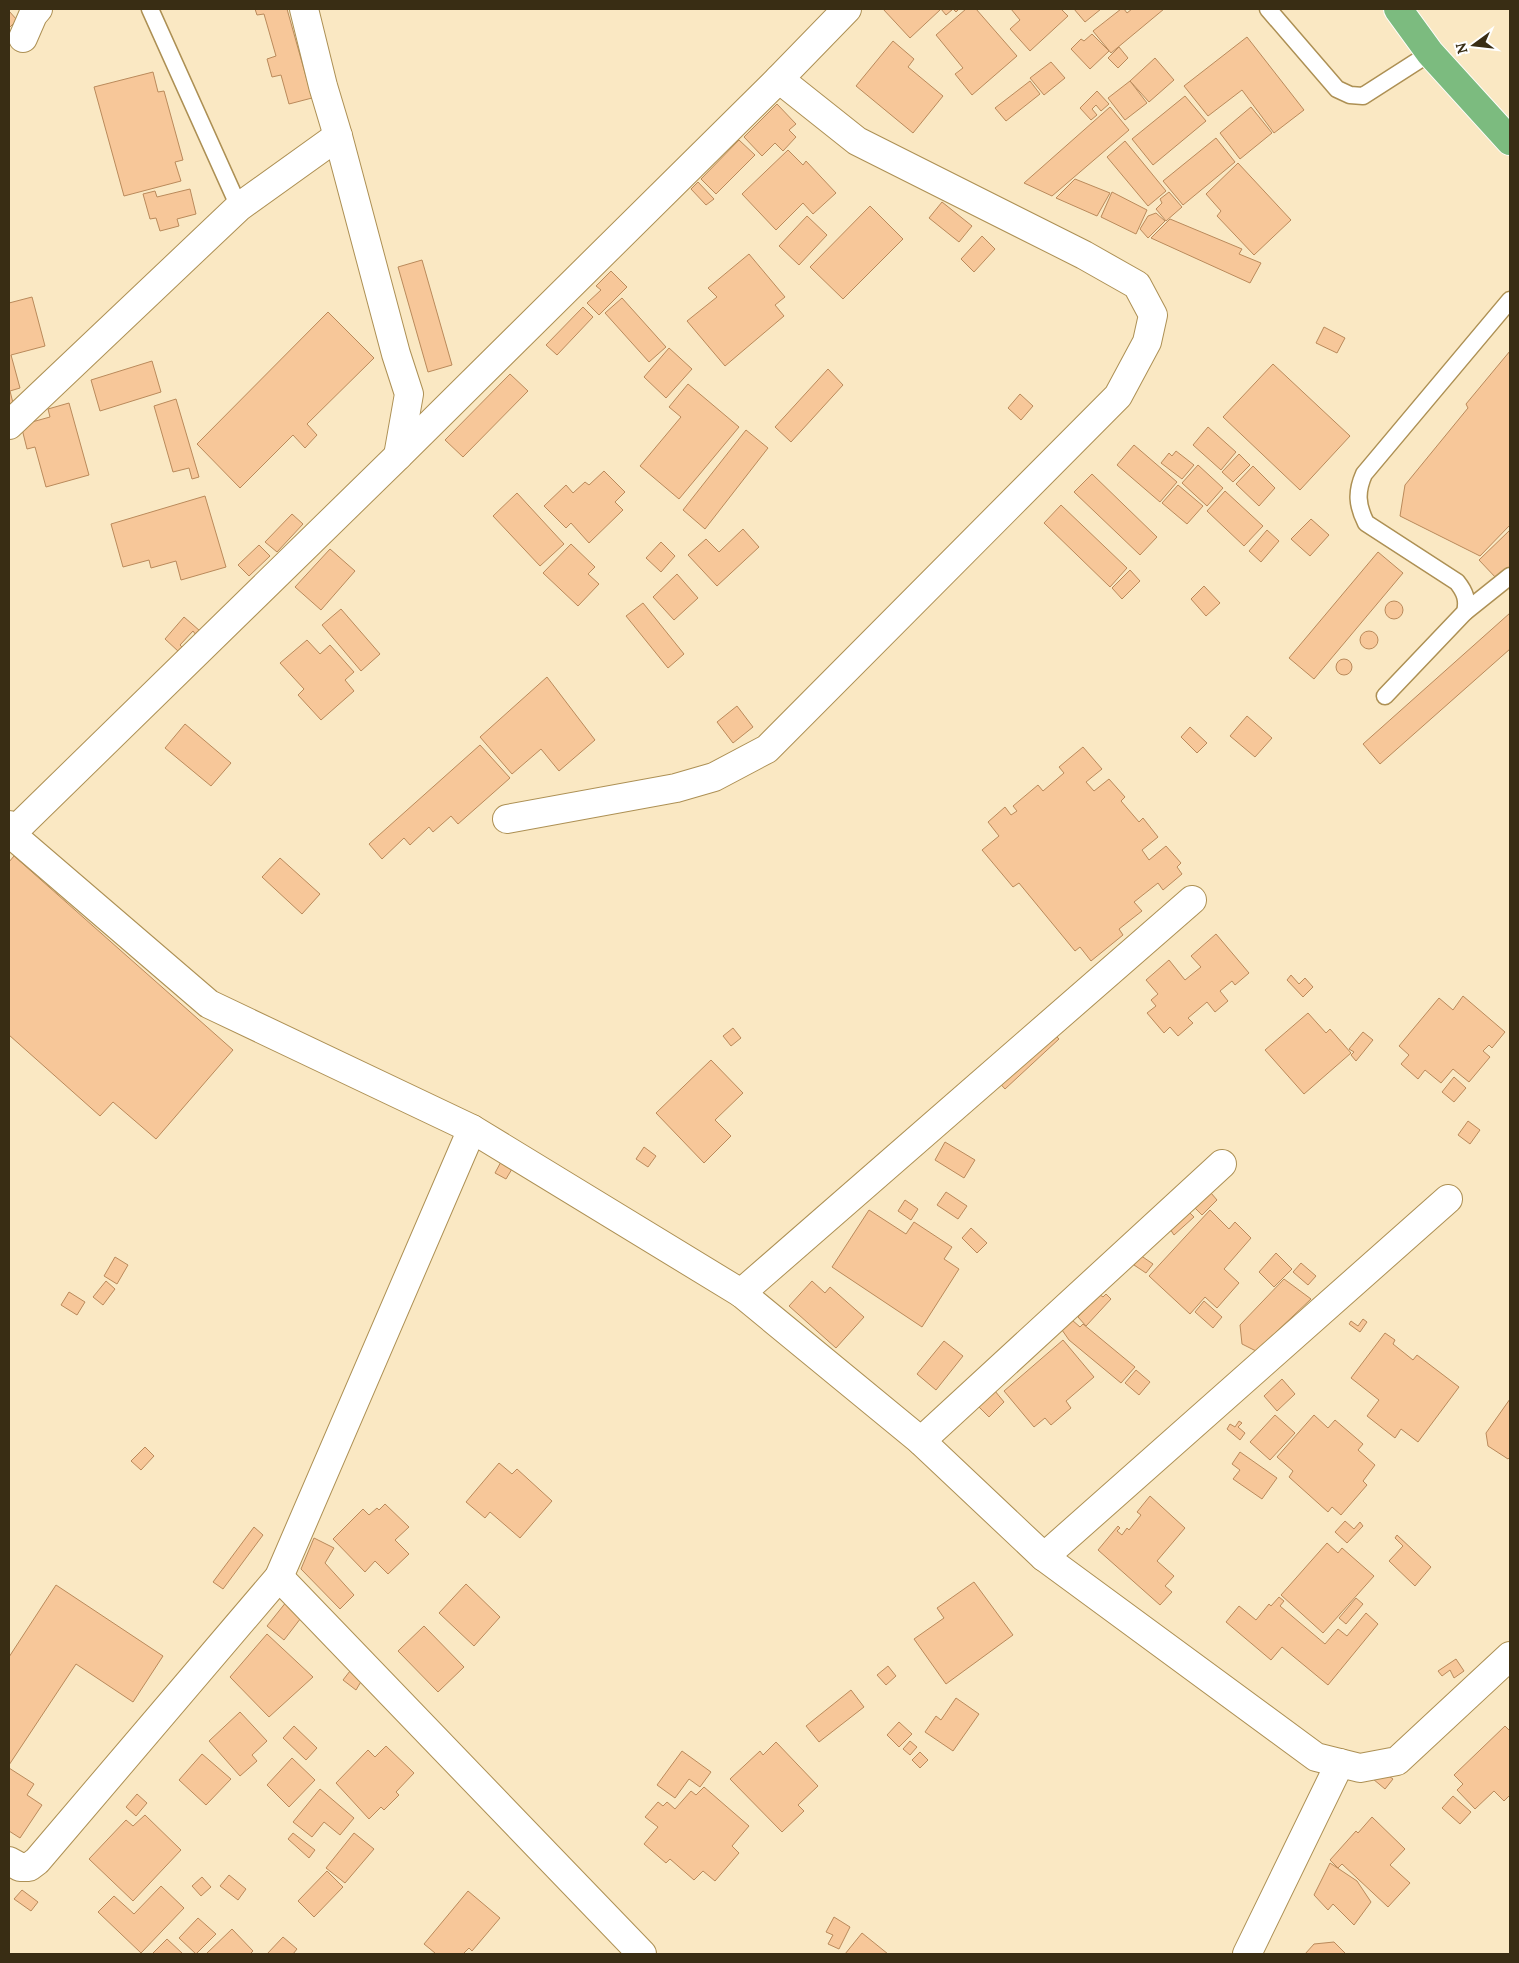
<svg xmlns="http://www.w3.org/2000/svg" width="1519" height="1963" viewBox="0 0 1519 1963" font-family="Lora,serif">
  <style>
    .building { fill: #f7c799; stroke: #ba8a5b }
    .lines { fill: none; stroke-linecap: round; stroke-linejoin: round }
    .service-casing { stroke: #ad9054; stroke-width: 19 }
    .minor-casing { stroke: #ad9054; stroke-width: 30 }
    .trunk-casing { stroke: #fff; stroke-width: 30 }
    .service { stroke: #fff; stroke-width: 16 }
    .minor { stroke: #fff; stroke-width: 28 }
    .trunk { stroke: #7cbb7f; stroke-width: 28 }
  </style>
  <rect width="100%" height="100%" fill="#fae8c3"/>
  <g class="building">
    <path d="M255,9H287L312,98L289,104L281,75L272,77L267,59L276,56L264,14L257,15Z"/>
    <path d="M883,9H959L956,12L953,9L946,15L941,9L910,38Z"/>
    <path d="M966,9H976L1017,56L972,95L955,74L963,68L936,35Z"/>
    <path d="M1011,9H1061L1068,16L1030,51L1010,29L1020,20Z"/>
    <path d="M1074,9H1101L1085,22Z"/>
    <path d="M1121,9H1124L1127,13L1132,9H1164L1111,53L1093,31Z"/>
    <path d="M9,11L17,20L9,28Z"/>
    <path d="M1092,34L1109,51L1090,69L1071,49L1081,39L1084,41Z"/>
    <path d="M1247,37L1304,110L1274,133L1242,90L1208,116L1184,86Z"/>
    <path d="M893,41L914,59L908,67L943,96L913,133L856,86Z"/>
    <path d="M1119,47L1128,58L1118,68L1108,58Z"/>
    <path d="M1155,58L1174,80L1149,102L1130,81Z"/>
    <path d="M1051,62L1065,78L1044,95L1030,78Z"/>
    <path d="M153,72L158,92L164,91L183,160L175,162L181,181L124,196L94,87Z"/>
    <path d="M1030,81L1040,94L1006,121L995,108Z"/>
    <path d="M1130,81L1147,103L1125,120L1108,98Z"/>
    <path d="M1097,91L1109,104L1101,111L1096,105L1092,109L1097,115L1091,120L1080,108Z"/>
    <path d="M1185,96L1206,121L1153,165L1132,139Z"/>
    <path d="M777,104L796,124L789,130L796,137L783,151L775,143L762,156L744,137Z"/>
    <path d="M1110,107L1129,130L1052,196L1024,183Z"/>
    <path d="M1251,107L1272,133L1240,159L1220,133Z"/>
    <path d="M1216,138L1235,162L1183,205L1163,181Z"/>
    <path d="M739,140L755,155L716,194L701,179Z"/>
    <path d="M1125,141L1166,191L1148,206L1107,157Z"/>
    <path d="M788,150L803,165L806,161L836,193L813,214L803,203L776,230L742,194Z"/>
    <path d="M1238,163L1291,220L1254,255L1217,216L1221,211L1206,194Z"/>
    <path d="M1075,179L1110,193L1097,216L1056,198Z"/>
    <path d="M698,182L714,199L706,205L691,189Z"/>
    <path d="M190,189L196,214L177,219L179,226L160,231L156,218L150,219L143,194L155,191L157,197Z"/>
    <path d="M1112,192L1147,210L1136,234L1101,217Z"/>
    <path d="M1169,192L1182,207L1166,221L1156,209L1162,203L1160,199Z"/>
    <path d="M942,202L972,226L959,242L929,218Z"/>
    <path d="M870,206L903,239L843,299L810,267Z"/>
    <path d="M1156,213L1165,221L1148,238L1140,229L1148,216Z"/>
    <path d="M807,216L827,235L799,265L779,246Z"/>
    <path d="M1170,219L1242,249L1239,254L1261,263L1250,283L1151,238Z"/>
    <path d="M982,236L995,249L974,272L961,259Z"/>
    <path d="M749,254L785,297L775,305L784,316L725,366L687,321L717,297L708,288Z"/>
    <path d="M422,260L452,365L428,372L398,267Z"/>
    <path d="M611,271L627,287L599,315L587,303L601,290L596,286Z"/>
    <path d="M32,297L45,346L11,355L20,388L10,391L15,411L9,412V303Z"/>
    <path d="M622,298L666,347L649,362L605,313Z"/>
    <path d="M583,307L593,317L557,355L546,345Z"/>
    <path d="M328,312L374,358L307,424L317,435L305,448L293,435L240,488L197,444Z"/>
    <path d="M1324,327L1345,338L1337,353L1316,343Z"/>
    <path d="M669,348L692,369L666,398L644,377Z"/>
    <path d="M1510,351V525L1480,556L1400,516L1405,485L1468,408L1466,404Z"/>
    <path d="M152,361L161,392L100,411L91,380Z"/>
    <path d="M1273,364L1350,436L1300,490L1223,417Z"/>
    <path d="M828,369L843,385L791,442L775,427Z"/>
    <path d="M510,374L528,391L463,457L445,440Z"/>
    <path d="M688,384L739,427L679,499L640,466L681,417L669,407Z"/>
    <path d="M1020,394L1033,406L1021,420L1008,408Z"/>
    <path d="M176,399L199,477L192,479L189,468L173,472L154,406Z"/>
    <path d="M69,403L89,475L46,487L35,447L27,449L21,425L50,417L48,409Z"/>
    <path d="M1208,427L1236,452L1221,470L1193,445Z"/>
    <path d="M746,430L768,448L705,529L683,510Z"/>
    <path d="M1134,445L1177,482L1160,502L1117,465Z"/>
    <path d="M1176,451L1194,465L1182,479L1161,463L1169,453L1172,456Z"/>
    <path d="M1239,454L1250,465L1233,482L1222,472Z"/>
    <path d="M1198,465L1223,488L1207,506L1182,483Z"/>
    <path d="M1253,466L1275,488L1259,506L1236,484Z"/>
    <path d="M604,471L625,492L615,502L623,510L589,543L571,523L566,528L544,506L566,485L573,493L585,482L589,485Z"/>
    <path d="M1092,474L1157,537L1140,555L1074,492Z"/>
    <path d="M1178,485L1203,506L1187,524L1162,503Z"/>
    <path d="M1225,491L1263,526L1244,546L1207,511Z"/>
    <path d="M517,493L564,544L540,566L493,516Z"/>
    <path d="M205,496L226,567L181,580L176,561L151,568L149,560L123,567L111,524Z"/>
    <path d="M1061,505L1127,568L1110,587L1044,523Z"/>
    <path d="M292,514L303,524L277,552L265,542Z"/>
    <path d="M1311,519L1329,535L1310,556L1291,539Z"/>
    <path d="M743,529L759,547L717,586L688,555L706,539L719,552Z"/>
    <path d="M1267,530L1279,541L1261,562L1249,551Z"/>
    <path d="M1510,530V566L1497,579L1479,560Z"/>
    <path d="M661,542L675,556L661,572L646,558Z"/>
    <path d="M571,544L595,567L588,574L599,584L578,606L543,573Z"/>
    <path d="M259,545L270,556L249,576L238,565Z"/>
    <path d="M330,549L355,571L321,610L295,587Z"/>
    <path d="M1378,552L1403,573L1314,679L1289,658Z"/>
    <path d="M1130,570L1140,581L1122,599L1112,588Z"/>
    <path d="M677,574L698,598L674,620L653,597Z"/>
    <path d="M1204,586L1220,603L1206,616L1191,599Z"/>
    <circle cx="1394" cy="610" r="9"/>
    <path d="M643,603L684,654L668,668L626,616Z"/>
    <path d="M341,609L380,654L361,671L322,625Z"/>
    <path d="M1510,613V649L1380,764L1363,744Z"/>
    <path d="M184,617L200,631L196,635L193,631L180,645L183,648L179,652L165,639Z"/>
    <circle cx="1369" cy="640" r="9"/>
    <path d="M307,640L320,654L330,645L354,672L345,680L354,691L321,720L298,695L304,689L280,663Z"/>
    <circle cx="1344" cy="667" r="8"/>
    <path d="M547,677L595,740L559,771L541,749L512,774L480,737Z"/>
    <path d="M737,706L753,727L733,743L717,722Z"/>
    <path d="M1247,716L1272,738L1255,757L1230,736Z"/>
    <path d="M185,724L231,763L211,786L165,748Z"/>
    <path d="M1190,727L1207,743L1197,753L1181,737Z"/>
    <path d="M480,745L510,778L458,824L451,816L433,832L429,827L410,845L404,838L382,859L369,844Z"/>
    <path d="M1083,747L1102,769L1086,782L1094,791L1109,779L1125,797L1121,801L1139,822L1143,818L1158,837L1142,850L1149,860L1166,846L1181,863L1177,867L1182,874L1163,890L1158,883L1134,902L1142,911L1119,929L1123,935L1091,961L1080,947L1075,951L1019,883L1013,887L982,850L999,836L988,822L1005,807L1011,815L1017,811L1013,806L1038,785L1043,791L1064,773L1059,767Z"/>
    <path d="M14,856L233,1050L156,1139L113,1102L100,1116L9,1035V862Z"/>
    <path d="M280,858L320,894L302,914L262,877Z"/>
    <path d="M1216,934L1249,973L1235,985L1232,981L1220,991L1228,1001L1215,1012L1207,1002L1188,1018L1193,1023L1178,1036L1170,1027L1164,1033L1147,1013L1156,1006L1151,1000L1158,994L1146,980L1169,960L1185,980L1201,967L1191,956Z"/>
    <path d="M1291,975L1299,984L1305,978L1313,987L1303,997L1287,980Z"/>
    <path d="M1463,996L1505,1032L1492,1048L1489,1045L1483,1051L1490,1057L1469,1082L1453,1069L1441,1083L1425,1070L1418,1079L1401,1064L1409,1055L1399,1046L1439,998L1453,1010Z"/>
    <path d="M1308,1013L1326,1033L1330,1029L1351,1053L1304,1094L1265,1050Z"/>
    <path d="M733,1028L741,1038L731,1046L723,1036Z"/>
    <path d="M1048,1028L1059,1039L1005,1089L995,1078Z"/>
    <path d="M1363,1032L1373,1040L1356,1061L1351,1055L1354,1052L1349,1049Z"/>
    <path d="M711,1060L743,1093L715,1120L731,1136L704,1163L656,1113Z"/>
    <path d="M1454,1077L1466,1088L1454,1102L1442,1092Z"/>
    <path d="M1468,1121L1480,1130L1470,1144L1458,1135Z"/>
    <path d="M945,1142L975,1160L964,1178L935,1160Z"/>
    <path d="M644,1147L656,1156L648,1167L636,1159Z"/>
    <path d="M503,1158L515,1164L506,1179L495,1173Z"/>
    <path d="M946,1192L967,1206L958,1219L937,1205Z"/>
    <path d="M1211,1193L1217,1200L1202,1215L1195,1208Z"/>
    <path d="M905,1200L918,1209L911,1220L898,1211Z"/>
    <path d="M869,1210L906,1234L914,1222L952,1247L944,1259L959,1269L922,1327L832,1267Z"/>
    <path d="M1210,1210L1229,1229L1235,1222L1251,1238L1224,1269L1239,1283L1217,1308L1205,1297L1190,1314L1149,1276Z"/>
    <path d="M1189,1212L1194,1217L1174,1235L1170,1229Z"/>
    <path d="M971,1228L987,1243L977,1253L962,1238Z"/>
    <path d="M1276,1253L1292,1269L1274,1287L1259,1272Z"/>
    <path d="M1140,1255L1153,1264L1146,1273L1134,1265Z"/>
    <path d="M115,1257L128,1265L117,1284L104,1276Z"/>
    <path d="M1301,1263L1316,1276L1308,1285L1293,1272Z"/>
    <path d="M1284,1279L1311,1299L1256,1351L1242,1344L1240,1325Z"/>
    <path d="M106,1281L115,1289L103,1305L93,1297Z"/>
    <path d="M812,1281L825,1293L830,1287L864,1317L836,1348L789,1306Z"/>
    <path d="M69,1292L85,1302L77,1315L61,1305Z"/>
    <path d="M1099,1294L1103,1297L1106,1294L1111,1299L1086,1326L1078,1317Z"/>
    <path d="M1204,1301L1222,1317L1213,1328L1195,1312Z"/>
    <path d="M1363,1319L1367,1322L1360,1332L1349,1324L1351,1321L1358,1326Z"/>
    <path d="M1072,1320L1080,1327L1083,1324L1135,1367L1121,1383L1069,1340L1062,1330Z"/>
    <path d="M1385,1333L1395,1340L1393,1344L1413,1360L1417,1355L1459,1387L1418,1442L1401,1429L1395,1438L1367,1416L1379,1400L1351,1378Z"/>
    <path d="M1063,1340L1094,1377L1066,1401L1071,1408L1051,1425L1045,1418L1034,1427L1004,1391Z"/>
    <path d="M944,1341L963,1356L936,1390L917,1374Z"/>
    <path d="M1136,1370L1150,1382L1139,1395L1125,1383Z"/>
    <path d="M1282,1379L1295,1394L1277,1411L1264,1396Z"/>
    <path d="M995,1391L1004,1402L989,1417L979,1407Z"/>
    <path d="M1510,1399V1457L1508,1459L1488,1446L1486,1433Z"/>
    <path d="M1275,1415L1295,1433L1270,1460L1250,1442Z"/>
    <path d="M1314,1415L1328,1428L1335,1420L1363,1444L1358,1450L1375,1465L1363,1481L1367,1485L1341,1515L1332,1507L1328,1512L1289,1477L1293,1471L1277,1457Z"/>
    <path d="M1239,1421L1242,1423L1238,1427L1245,1433L1240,1440L1227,1429L1230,1424L1235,1427Z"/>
    <path d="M145,1447L154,1456L141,1470L131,1461Z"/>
    <path d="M1240,1452L1277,1478L1262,1499L1233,1479L1240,1470L1232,1464Z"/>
    <path d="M499,1463L512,1474L517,1469L552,1501L520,1538L490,1512L485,1518L466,1502Z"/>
    <path d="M1150,1496L1185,1528L1157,1561L1174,1576L1165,1586L1172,1592L1160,1605L1098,1550L1118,1526L1120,1528L1117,1531L1122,1535L1127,1528L1129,1530L1141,1515L1137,1512Z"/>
    <path d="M385,1504L409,1527L395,1540L409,1554L388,1574L375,1561L365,1572L333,1539L363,1509L369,1515L377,1508L379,1510Z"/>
    <path d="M1345,1521L1354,1529L1360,1522L1363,1526L1347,1543L1335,1532Z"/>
    <path d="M254,1527L263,1535L223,1589L213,1582Z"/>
    <path d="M1397,1535L1431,1567L1415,1586L1389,1561L1403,1546L1395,1538Z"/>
    <path d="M314,1538L334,1548L325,1563L354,1595L340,1609L301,1569Z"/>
    <path d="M1327,1543L1338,1553L1342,1548L1374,1576L1323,1633L1281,1595Z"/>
    <path d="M974,1582L1013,1635L946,1684L914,1639L944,1618L937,1608Z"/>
    <path d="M466,1584L500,1617L474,1646L439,1613Z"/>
    <path d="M56,1585L163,1656L133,1702L76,1664L9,1765V1657Z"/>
    <path d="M1279,1597L1284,1601L1280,1606L1325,1644L1338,1629L1347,1636L1366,1613L1378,1624L1328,1685L1282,1647L1271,1660L1226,1622L1239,1606L1256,1620L1269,1604L1271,1606Z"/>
    <path d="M1356,1598L1363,1604L1346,1624L1339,1618Z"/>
    <path d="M287,1601L304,1614L284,1640L267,1626Z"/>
    <path d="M424,1626L464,1667L438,1692L398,1651Z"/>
    <path d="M267,1634L313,1677L269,1717L230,1677Z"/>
    <path d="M1456,1659L1464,1671L1454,1678L1450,1670L1442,1676L1438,1671Z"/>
    <path d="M888,1666L896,1676L886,1685L877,1675Z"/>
    <path d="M350,1671L362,1680L356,1690L343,1680Z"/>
    <path d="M851,1690L864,1707L819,1742L806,1726Z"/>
    <path d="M956,1698L979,1714L953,1751L925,1732L936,1716L941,1720Z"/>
    <path d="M240,1712L267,1741L252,1755L257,1761L240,1776L209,1741Z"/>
    <path d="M899,1722L912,1734L899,1747L887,1735Z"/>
    <path d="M294,1726L317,1748L306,1760L283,1738Z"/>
    <path d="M1505,1726L1510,1731V1795L1504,1801L1494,1791L1475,1809L1457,1790L1463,1784L1454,1775Z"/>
    <path d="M910,1741L917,1747L910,1755L903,1749Z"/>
    <path d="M776,1742L818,1786L798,1805L804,1811L782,1832L730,1779L760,1751L763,1755Z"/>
    <path d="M386,1746L414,1773L396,1792L399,1795L384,1810L381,1807L369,1819L336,1783L368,1750L375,1757Z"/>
    <path d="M682,1751L711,1772L700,1787L689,1779L675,1798L657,1785Z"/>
    <path d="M920,1752L928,1760L920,1768L912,1760Z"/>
    <path d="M202,1754L231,1779L206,1805L179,1780Z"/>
    <path d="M292,1758L315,1780L289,1807L267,1785Z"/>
    <path d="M9,1768L34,1784L27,1795L42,1805L20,1838L9,1831Z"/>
    <path d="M1380,1770L1393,1779L1385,1789L1373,1779Z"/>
    <path d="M704,1787L749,1826L732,1846L739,1853L715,1881L703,1871L694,1880L670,1859L666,1863L644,1844L658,1827L645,1817L658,1802L663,1806L667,1802L675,1809L691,1791L696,1795Z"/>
    <path d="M320,1789L354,1818L340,1835L324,1822L312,1837L293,1822Z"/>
    <path d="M137,1794L147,1803L136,1816L126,1807Z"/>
    <path d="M1453,1796L1471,1812L1460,1824L1442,1808Z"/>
    <path d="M145,1815L181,1850L133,1901L89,1859L126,1820L133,1826Z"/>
    <path d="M1372,1817L1405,1849L1390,1865L1410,1883L1388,1907L1342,1864L1338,1868L1330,1860L1356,1831L1358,1833Z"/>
    <path d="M293,1833L315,1850L309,1858L288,1839Z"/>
    <path d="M354,1833L374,1849L345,1883L326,1868Z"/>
    <path d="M1330,1863L1357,1881L1371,1902L1354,1925L1333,1904L1328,1910L1314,1895Z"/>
    <path d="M327,1871L343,1887L314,1917L298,1901Z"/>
    <path d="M229,1875L246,1889L238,1900L220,1886Z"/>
    <path d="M202,1877L211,1887L201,1896L192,1886Z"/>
    <path d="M161,1886L184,1908L141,1953L98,1912L114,1896L134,1914Z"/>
    <path d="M22,1890L38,1902L31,1911L14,1899Z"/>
    <path d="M468,1891L500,1918L472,1951L469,1948L463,1954H434L435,1953L424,1944Z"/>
    <path d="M834,1917L850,1927L839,1949L828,1944L833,1935L826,1932Z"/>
    <path d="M198,1918L216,1934L196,1954L179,1938Z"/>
    <path d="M232,1929L253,1951L250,1954H206Z"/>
    <path d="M862,1933L888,1954H845Z"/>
    <path d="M283,1937L297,1949L293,1954H267Z"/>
    <path d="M167,1939L183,1954H152Z"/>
    <path d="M1334,1942L1346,1954H1305L1314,1944Z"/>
  </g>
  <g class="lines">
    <g class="service-casing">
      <g id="service">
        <path d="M150,9L239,207"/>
        <path d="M1268,9L1337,89L1350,95L1363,96L1430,53"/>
        <path d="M1465,612L1510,576"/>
        <path d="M1385,696L1465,612C1468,600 1465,592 1457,582L1366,523C1357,505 1356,492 1364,474L1510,300"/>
      </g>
    </g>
    <g class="minor-casing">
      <g id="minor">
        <path d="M304,9L323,86L338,136L396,354L409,394L398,456"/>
        <path d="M23,38L33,15L38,9"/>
        <path d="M9,425L239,207L338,136"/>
        <path d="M507,819L676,788L714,777L767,749L1118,396L1147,342L1153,315L1137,285L1084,255L857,141L779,79"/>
        <path d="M9,825L11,834L209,1004L472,1129L741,1293L921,1441L1044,1557L1316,1757L1360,1768L1397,1761L1510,1656"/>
        <path d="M9,836L398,456L779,79L847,9"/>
        <path d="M741,1293L1192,900"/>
        <path d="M921,1441L1222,1164"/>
        <path d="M1044,1557L1448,1199"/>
        <path d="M279,1577L642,1954"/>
        <path d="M9,1861L20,1867H29L37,1861L279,1577L472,1129"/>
        <path d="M1247,1954L1340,1763"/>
      </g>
    </g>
    <g class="trunk-casing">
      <path id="trunk" d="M1398,9L1430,53L1510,141"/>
    </g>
    <use href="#service" class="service"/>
    <use href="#minor" class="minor"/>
    <use href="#trunk" class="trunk"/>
  </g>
  <rect width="1519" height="1963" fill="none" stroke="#392d14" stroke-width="20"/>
  <g transform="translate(1474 45) rotate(255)" stroke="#ffffff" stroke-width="4" paint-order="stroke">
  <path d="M0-4L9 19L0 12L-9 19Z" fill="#392d14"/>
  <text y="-8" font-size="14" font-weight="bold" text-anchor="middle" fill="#392d14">N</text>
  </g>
</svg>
